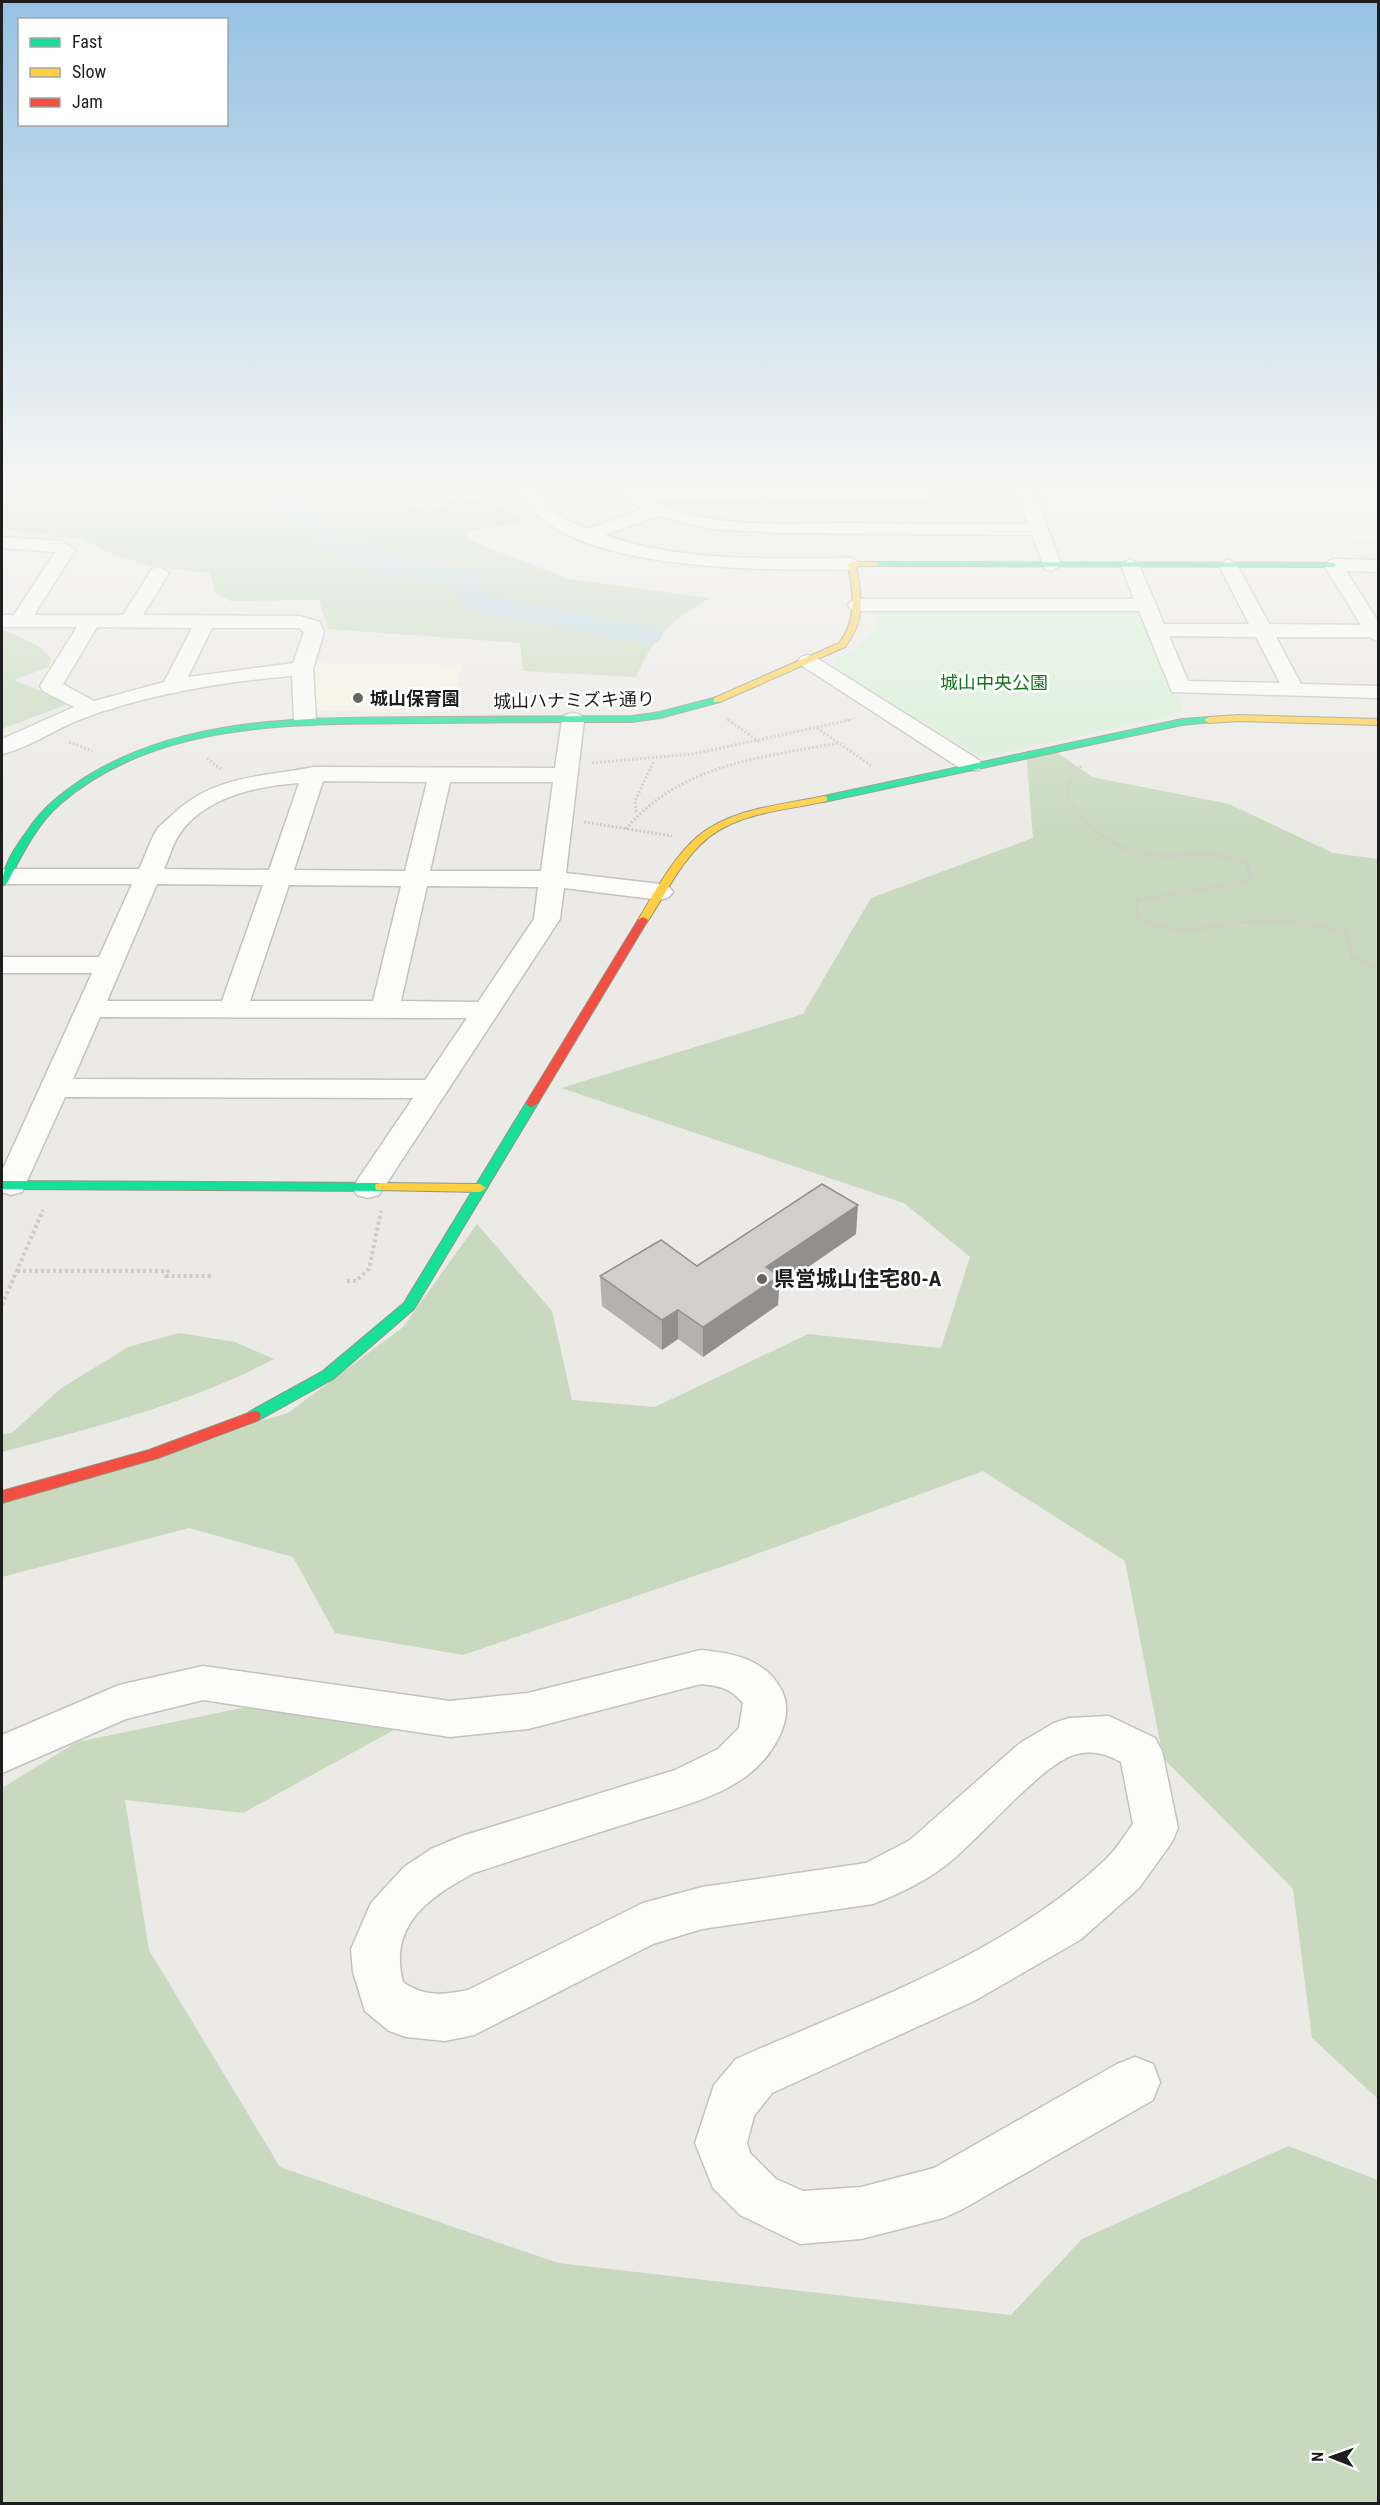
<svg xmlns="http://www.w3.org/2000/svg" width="1380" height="2505" viewBox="0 0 1380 2505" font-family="'Roboto Condensed','Noto Sans JP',sans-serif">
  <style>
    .education { fill: #f5f4e3 }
    .forest { fill: #c8d9be }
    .park { fill: #d7f0d6 }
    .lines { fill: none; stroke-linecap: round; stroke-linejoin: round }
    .river { fill: #bcd7dd; fill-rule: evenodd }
    .street-casing { stroke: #c3c2c1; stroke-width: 3 }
    .fast-casing { stroke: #939481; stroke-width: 2 }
    .slow-casing { stroke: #939481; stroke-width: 2 }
    .jam-casing { stroke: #939481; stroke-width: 2 }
    .path-far2 { stroke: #d5c9c7; stroke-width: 2; stroke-dasharray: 1.5 1.5; stroke-linecap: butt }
    .path-far1 { stroke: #d5c9c7; stroke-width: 3; stroke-dasharray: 2 2; stroke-linecap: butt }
    .path { stroke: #d5c9c7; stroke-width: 4; stroke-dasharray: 3 3; stroke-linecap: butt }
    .street { fill: #fcfcfb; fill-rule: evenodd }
    .fast { fill: #16e098; fill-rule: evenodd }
    .slow { fill: #ffcf43; fill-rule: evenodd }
    .jam { fill: #f24e42; fill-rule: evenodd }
    .wall { fill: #b4b1af }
    .shaded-wall { fill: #92908f }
    .building { fill: #d1cecc; stroke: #92908f; stroke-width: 1.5 }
    .poi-dot { fill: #666564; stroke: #fff; stroke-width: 2 }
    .labels { text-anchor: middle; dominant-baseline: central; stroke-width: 5; stroke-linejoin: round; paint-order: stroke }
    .far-park-label { font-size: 18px; fill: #13751a; stroke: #fff }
    .far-poi-label { font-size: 18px; font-weight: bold; fill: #1e1e1e; stroke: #fff; text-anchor: start }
    .far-street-label { font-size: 18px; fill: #1e1e1e; stroke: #fff }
    .poi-label { font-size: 21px; font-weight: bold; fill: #1e1e1e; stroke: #fff; text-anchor: start }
  </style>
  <rect width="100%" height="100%" fill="#eceae7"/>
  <g class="education">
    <path d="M1038,486H1378V539H1350L1365,560L1075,559L1064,555Z"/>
    <path d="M315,663L462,665L450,712L326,711L316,709Z"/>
  </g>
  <g class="forest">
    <path d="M2,486H383C387,493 395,496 401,501C427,518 436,513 460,496L497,506L524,521L466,532L469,540L569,579L710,598C671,621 655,635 636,677L523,671L520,643L328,629L319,600L230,601L215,593L210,573L155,567L114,555L79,538L2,529Z"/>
    <path d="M2,629L37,645L51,658L49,667L14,680L71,703L2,729Z"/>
    <path d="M1051,748L1092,777L1229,804L1333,853L1378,859V2099L1312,2038L1293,1889L1163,1758L1125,1561L983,1471L724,1566L463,1655L335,1633L293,1557L189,1528L2,1577V1495L288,1413L403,1327L477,1224L552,1311L572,1400L655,1407L808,1334L941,1348L970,1257L904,1203L561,1088L803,1014L871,898L1033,838L1026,751Z"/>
    <path d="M179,1333L235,1342L274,1359C189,1404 94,1427 2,1452V1434L12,1433L60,1389L128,1347Z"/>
    <path d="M295,1697L403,1725L243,1813L125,1800L149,1950L280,2167L558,2263L1011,2315L1082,2239L1288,2146L1378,2180V2503L2,2504V1788L77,1742Z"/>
  </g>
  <g class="park">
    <path d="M635,486H699V493L636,490Z"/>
    <path d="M1128,609L1142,616L1183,710L1179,714L985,757L975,754L835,668L836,660L856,649L875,631L874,611Z"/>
  </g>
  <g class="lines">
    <path class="river" d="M187,486H241L297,498L322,511L340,536L408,562L472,571L488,596L647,625L658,628L663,635L658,642L647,645L466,610L450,585L392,576L320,548L302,523L278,511L191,492Z"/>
    <g class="street-casing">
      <g id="street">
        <path d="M517,486H535C544,510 565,520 588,529L643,509L626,499L616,486H634L638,491H925L931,492L934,496L931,500H653C704,530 791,523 848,523C908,524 968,524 1028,524L1014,486H1032L1061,565L1052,571L1045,569L1032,535L780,533L710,529L658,516L605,535C683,563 770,558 852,558L861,564L852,570C772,569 551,576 517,486Z"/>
        <path d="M2,537L61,541L75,550L34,615H123L152,569L159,567L169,573L143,615L300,616L320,622L324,632L313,669L316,720L313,725H297L294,720L292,676C220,682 149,694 81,719C55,729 29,748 2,754V739L74,707L43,691L40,686L77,627H2V615H14L55,552L2,548ZM97,627L192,628L164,682L94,701L63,684ZM212,628H299L304,632L293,663L188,677Z"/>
        <path d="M1130,559L1139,565L1164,624H1249L1219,565L1228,559L1237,565L1269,624L1361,625L1324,565L1333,559L1378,560V572L1346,571L1378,621V642L1369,637H1276L1301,684L1378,686V698L1172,692L1139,611H858L851,609L848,605L851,601L858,599H1134L1121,565ZM1169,636L1256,637L1280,683L1188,681Z"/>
        <path d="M808,655L815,657L979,760L983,765L979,770H963L801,665L798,661L801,657Z"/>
        <path d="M573,713L581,715L584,720L566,873L660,884L669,887L673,892L669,897L660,900L564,888L560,919L379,1195L368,1198L357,1195L352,1188L413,1098L65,1097L22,1192L11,1195L2,1192V1171L92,973H2V957H99L132,884H5L2,883V869H139C145,857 149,843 156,831C160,825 167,820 172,815C214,775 262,777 314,767L555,768L562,720L565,715ZM323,781L427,782L405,871L294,870ZM450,782H553L541,871H430ZM299,783L269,870L164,869C169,859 172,845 179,835C204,797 257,786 299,783ZM157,884L263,885L222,1001H107ZM289,885L401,886L373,1001H250ZM427,886L538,887L534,919L478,1002L401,1001ZM100,1017L467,1018L425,1080L73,1079Z"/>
        <path d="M701,1650C733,1653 766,1659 782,1691C796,1720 771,1757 749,1774C721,1797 670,1810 635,1821C582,1838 528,1855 474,1873C429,1897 388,1925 403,1982C423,1997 444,1995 468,1990L643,1903L702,1887L866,1863L910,1840L1020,1743L1054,1723L1069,1718L1109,1716L1155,1738L1162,1751L1178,1828L1172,1842L1139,1888L1080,1940L974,2001L772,2093L754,2116L747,2143L750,2153L776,2179L803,2191L861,2187L934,2168L1117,2064L1135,2057L1153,2064L1160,2082L1153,2100L961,2210L943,2218L861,2239L800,2244L740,2215L713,2188L695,2143L714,2085L736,2059C863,2003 1003,1956 1105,1860C1116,1850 1124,1836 1133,1824L1121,1762C1106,1754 1094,1750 1077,1754C1043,1761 975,1845 942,1868C922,1883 896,1895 873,1904L702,1929L653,1944L474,2035L445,2041L406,2037L389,2031L365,2011L353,1972L351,1949L371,1903L404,1867L431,1849L462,1836L675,1770L718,1749L739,1728L743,1703C730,1688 720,1686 701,1684L528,1729L450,1737L203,1700L126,1719L2,1773V1735L119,1685L203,1666L450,1701L528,1693Z"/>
      </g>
    </g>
    <g class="fast-casing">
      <g id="fast">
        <path d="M875,562L1333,563L1337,565L1333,567L872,566L871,564Z"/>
        <path d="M717,697L720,698V702L660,718L632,722C564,722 496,722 428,723C305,724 159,718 60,804C36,825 22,855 7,883L2,886C2,866 16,846 28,830C43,807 62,793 84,778C186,714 312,718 428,717C496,717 564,716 632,716L660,712Z"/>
        <path d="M1209,717L1214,720L1212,722L1182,725L824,802L819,799L824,796L1182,719Z"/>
        <path d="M532,1099L538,1103L414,1309L333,1379L259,1420H249L247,1416L249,1412L323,1371L404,1303L526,1103Z"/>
        <path d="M2,1181L381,1183L387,1187L381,1191L2,1189Z"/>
      </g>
    </g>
    <g class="slow-casing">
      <g id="slow">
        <path d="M852,562H875L879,564L875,566H856C862,598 866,619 845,647L720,702H714V698L839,643C858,619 853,593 848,564Z"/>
        <path d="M1239,715L1378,719V725L1239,721L1209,723L1204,720L1209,717Z"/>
        <path d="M824,796L827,797V801C784,811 732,812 699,846C677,868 664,897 647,922L643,923L638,920C655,892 672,859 697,837C731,808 782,805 824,796Z"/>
        <path d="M381,1183L480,1184L486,1188L480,1192L376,1190L375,1187L376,1184Z"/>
      </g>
    </g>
    <g class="jam-casing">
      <g id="jam">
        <path d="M643,917L648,920L538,1103L532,1107L528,1106L526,1103L638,920Z"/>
        <path d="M254,1411L259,1412L261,1416L259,1420L158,1458L2,1503V1491L149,1450Z"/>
      </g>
    </g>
    <g class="path-far2">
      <path d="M727,719L730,721"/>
      <path d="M844,721L856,718"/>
    </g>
    <g class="path-far1">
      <path d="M728,720L760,742"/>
      <path d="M817,728L873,767"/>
      <path d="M69,742L92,751"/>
      <path d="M207,758L222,770"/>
      <path d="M592,763L693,754L850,720"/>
      <path d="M1081,766L1071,777L1066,795C1088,833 1124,857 1169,856C1197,855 1220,852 1247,863L1250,874L1246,882L1137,900V917C1175,939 1210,925 1250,922C1282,920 1316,923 1347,933L1352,957L1378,968"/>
      <path d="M636,812L635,801L654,761"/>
      <path d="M584,822L672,836"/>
      <path d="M626,829C681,764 759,758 838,743"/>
    </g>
    <g class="path">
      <path d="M17,1271H168L166,1276H213"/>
      <path d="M347,1281H356L369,1269L381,1211"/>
      <path d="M2,1305L43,1210"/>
    </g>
    <use href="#street" class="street"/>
    <use href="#fast" class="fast"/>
    <use href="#slow" class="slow"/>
    <use href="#jam" class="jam"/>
  </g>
  <path class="wall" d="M856,1234L779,1287L778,1305L703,1357L678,1339L662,1350L602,1306L600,1276L697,1266Z"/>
  <g class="shaded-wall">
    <path d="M858,1205L856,1234L779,1287L778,1305L703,1357V1327L766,1267Z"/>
    <path d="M678,1310V1339L662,1350V1320Z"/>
  </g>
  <path class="building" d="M822,1184L858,1205L766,1267L779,1276L703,1327L678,1310L662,1320L600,1276L661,1240L697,1266Z"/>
  <linearGradient id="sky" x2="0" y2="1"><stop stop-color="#96c2e4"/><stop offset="0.58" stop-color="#f6f6f4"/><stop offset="1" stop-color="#f6f6f4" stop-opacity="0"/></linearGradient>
  <rect width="1380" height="837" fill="url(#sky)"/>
  <g class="poi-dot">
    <circle cx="358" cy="698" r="6"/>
    <circle cx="762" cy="1279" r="6"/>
  </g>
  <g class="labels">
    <g class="far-park-label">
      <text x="994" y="682">城山中央公園</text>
    </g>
    <g class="far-poi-label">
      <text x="370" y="698">城山保育園</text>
    </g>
    <g class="far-street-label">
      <text transform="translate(574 700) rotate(-1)">城山ハナミズキ通り</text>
    </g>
    <g class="poi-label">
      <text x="774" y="1279">県営城山住宅80-A</text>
    </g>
  </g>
  <rect width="1380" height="2505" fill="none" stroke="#1e1e1e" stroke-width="6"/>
  <rect x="18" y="18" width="210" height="108" fill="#ffffff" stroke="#a5a5a5" stroke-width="1.5"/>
  <rect x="30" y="38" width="30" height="9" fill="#16e098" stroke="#a5a5a5" stroke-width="1.5"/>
  <text x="72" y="48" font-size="18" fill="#1e1e1e">Fast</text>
  <rect x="30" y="68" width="30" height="9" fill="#ffcf43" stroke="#a5a5a5" stroke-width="1.5"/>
  <text x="72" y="78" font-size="18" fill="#1e1e1e">Slow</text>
  <rect x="30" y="98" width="30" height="9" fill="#f24e42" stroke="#a5a5a5" stroke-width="1.5"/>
  <text x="72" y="108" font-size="18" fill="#1e1e1e">Jam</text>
  <g transform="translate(1332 2457) rotate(271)" stroke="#ffffff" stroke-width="4.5" paint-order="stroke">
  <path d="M0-4.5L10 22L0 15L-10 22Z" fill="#1e1e1e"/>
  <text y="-9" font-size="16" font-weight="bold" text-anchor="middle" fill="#1e1e1e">N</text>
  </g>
</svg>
